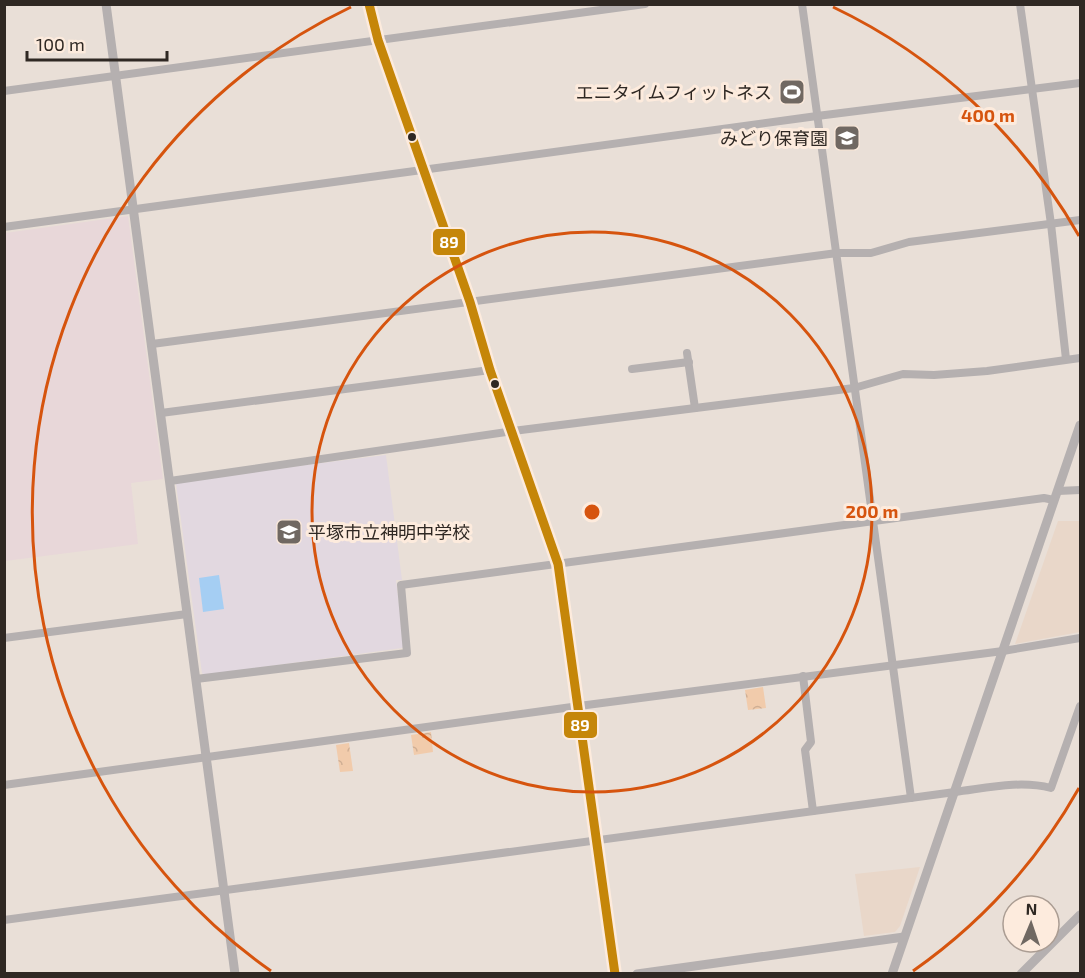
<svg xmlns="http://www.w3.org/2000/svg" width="1085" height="978" viewBox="0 0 1085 978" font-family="'Exo 2','Noto Sans JP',sans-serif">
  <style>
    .built { fill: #e9d7c9 }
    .industrial { fill: #e8d7d9 }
    .education { fill: #e2d8e0 }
    .park { fill: url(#park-crowns) }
    .water { fill: #a5cef3 }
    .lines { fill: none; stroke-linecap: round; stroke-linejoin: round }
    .minor { stroke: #b5b0b0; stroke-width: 8 }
    .tertiary { stroke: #b5b0b0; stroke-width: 9 }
    .bus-1-casing { stroke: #fdebdd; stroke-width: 14 }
    .bus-1 { stroke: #c58609; stroke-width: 9 }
    .ring { fill: none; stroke: #d6540e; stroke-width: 3 }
    .bus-dot { fill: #2f2823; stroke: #fdebdd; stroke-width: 2 }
    .labels { text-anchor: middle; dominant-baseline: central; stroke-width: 6; stroke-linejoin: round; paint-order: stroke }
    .poi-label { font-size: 18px; fill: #2f2823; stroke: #fdebdd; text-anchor: end }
    .centre { fill: #d6540e; stroke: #fdebdd; stroke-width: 3 }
    .ring-label { font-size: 18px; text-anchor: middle; font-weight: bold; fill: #d6540e; stroke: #fdebdd; stroke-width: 6; stroke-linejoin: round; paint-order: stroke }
    .line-badge { stroke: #fdebdd; stroke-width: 2 }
    .badge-label { font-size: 16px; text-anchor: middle; font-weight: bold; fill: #fff }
  </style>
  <defs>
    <pattern id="park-crowns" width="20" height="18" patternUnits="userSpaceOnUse" patternTransform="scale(1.5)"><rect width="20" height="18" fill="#f1cbab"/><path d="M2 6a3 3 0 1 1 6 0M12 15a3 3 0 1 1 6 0" fill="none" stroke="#cfae93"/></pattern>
  </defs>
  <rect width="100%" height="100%" fill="#e9dfd7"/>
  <g class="built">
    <path d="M1058,521H1080V632L1015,644Z"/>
    <path d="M920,867L900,926L895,932L864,936L855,874Z"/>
  </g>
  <path class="industrial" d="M128,216L163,479L131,483L138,544L5,561V233Z"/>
  <path class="education" d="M386,455L402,580H396L404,645L402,648L204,675L202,673L176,484L178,481Z"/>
  <g class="park">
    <path d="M763,687L766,708L748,710L745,690Z"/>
    <path d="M431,732L433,752L414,755L411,735Z"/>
    <path d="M349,743L353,771L340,772L336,745Z"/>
  </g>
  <path class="water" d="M219,575L224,609L203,612L199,578Z"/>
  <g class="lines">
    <g class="minor">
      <path d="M802,4L911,798"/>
      <path d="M1020,4L1051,224L1066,359"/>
      <path d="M4,91L645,4"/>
      <path d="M4,227L817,116L1080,83"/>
      <path d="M152,344L837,253H871L909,242L1080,220"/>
      <path d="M687,353L695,408"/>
      <path d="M632,369L689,362"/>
      <path d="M161,413L490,370"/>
      <path d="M170,481L513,431L854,388L903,374L934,375L987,371L1080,358"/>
      <path d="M1058,491L1080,490"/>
      <path d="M4,638L187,614"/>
      <path d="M803,676L811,742L805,750L813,811"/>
      <path d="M196,679L407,653L401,585L1044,498L1054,500"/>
      <path d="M4,785L579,706L1003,651L1080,638"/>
      <path d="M4,920L955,792C987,788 1020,780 1051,788L1080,706"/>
    </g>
    <g class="tertiary">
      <path d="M106,4L235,974"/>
      <path d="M369,4L378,40L470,302L490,370L558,564L615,974"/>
      <path d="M637,974L904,937"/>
      <path d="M892,974L1080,425"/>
      <path d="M1021,974L1080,915"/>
    </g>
    <g class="bus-1-casing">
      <path id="bus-1" d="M369,4L378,40L470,302L490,370L558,564L615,974"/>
    </g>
    <use href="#bus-1" class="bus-1"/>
  </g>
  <g class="ring">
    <circle cx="592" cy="512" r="280"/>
    <path d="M1079 788A560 560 0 0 1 913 971M271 971A560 560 0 0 1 351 7M833 7A560 560 0 0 1 1079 236"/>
  </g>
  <defs>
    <g id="stadium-square" transform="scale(1.35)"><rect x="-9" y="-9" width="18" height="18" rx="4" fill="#706862" stroke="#fdebdd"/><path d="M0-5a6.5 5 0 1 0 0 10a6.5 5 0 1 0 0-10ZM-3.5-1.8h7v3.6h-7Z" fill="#fff"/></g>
    <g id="school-square" transform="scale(1.35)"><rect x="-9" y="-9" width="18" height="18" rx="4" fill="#706862" stroke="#fdebdd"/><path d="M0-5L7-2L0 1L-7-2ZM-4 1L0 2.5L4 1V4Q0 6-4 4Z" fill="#fff"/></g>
  </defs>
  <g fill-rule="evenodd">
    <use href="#stadium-square" x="792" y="92"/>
    <use href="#school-square" x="847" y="138"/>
    <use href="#school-square" x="289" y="532"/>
  </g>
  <g class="bus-dot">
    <circle cx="412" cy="137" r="5"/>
    <circle cx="495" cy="384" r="5"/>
  </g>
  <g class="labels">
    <g class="poi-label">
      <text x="772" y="92">エニタイムフィットネス</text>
      <text x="828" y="138">みどり保育園</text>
      <text x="308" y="532" text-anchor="start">平塚市立神明中学校</text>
    </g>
  </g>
  <circle cx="592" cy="512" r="9" class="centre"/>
  <g class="ring-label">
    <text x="988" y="122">400 m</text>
    <text x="872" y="518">200 m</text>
  </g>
  <g class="line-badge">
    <rect x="432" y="228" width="34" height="28" rx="6" fill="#c58609"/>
    <rect x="563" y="711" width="35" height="28" rx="6" fill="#c58609"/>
  </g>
  <g class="badge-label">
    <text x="449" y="248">89</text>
    <text x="580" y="731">89</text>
  </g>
  <rect width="1085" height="978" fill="none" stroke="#2f2823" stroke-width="12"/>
  <g transform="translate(1031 924) rotate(2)"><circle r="28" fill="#fdebdd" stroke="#ab9d93" stroke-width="1.5"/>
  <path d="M0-4.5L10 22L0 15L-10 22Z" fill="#706862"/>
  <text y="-9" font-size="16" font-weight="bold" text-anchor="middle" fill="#2f2823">N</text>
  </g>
  <path d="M27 51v9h140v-9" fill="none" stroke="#2f2823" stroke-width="3"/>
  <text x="36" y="51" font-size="18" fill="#2f2823" stroke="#fdebdd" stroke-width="4.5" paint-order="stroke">100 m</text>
</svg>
